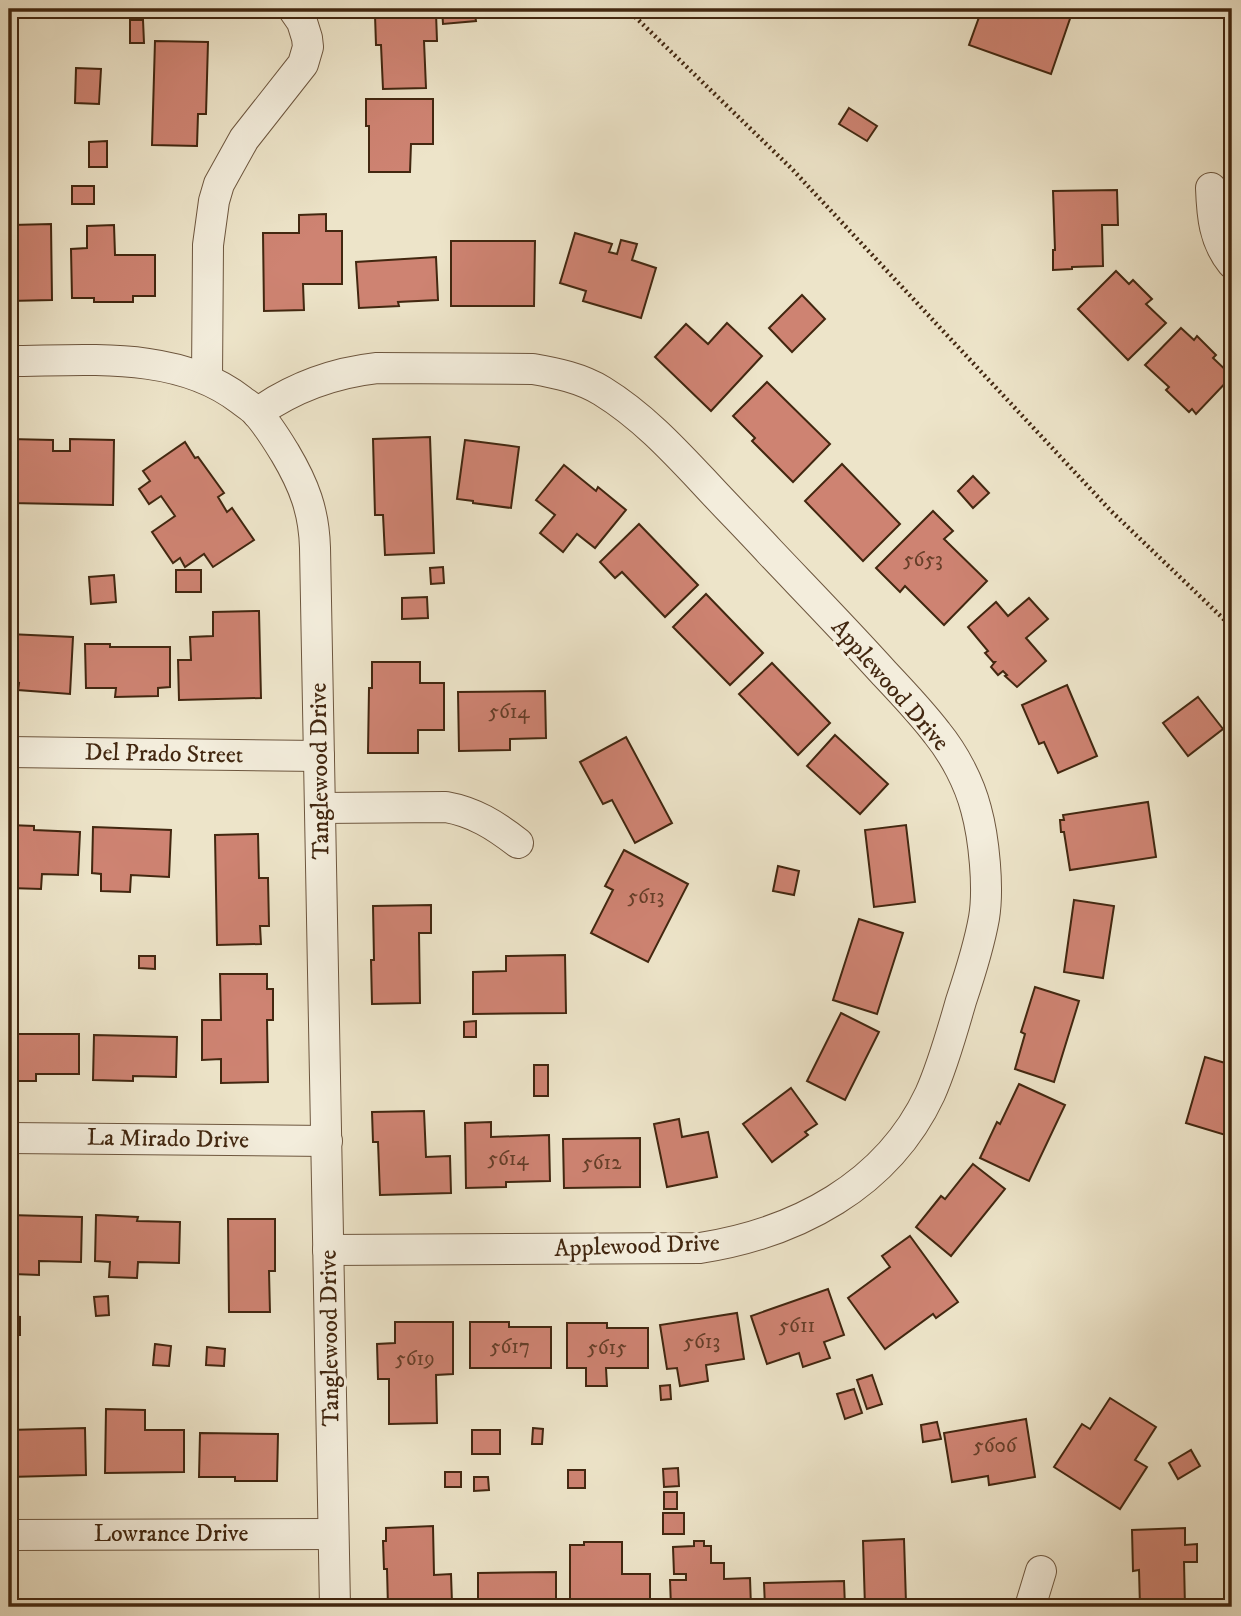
<svg xmlns="http://www.w3.org/2000/svg" width="1241" height="1616" viewBox="0 0 1241 1616" font-family="'IM FELL DW Pica',serif">
  <style>
    .building { fill: #ce8372; stroke: #422710; stroke-width: 2 }
    .lines { fill: none; stroke-linecap: round; stroke-linejoin: round }
    .minor-casing { stroke: #6d563e; stroke-width: 32 }
    .path { stroke: #422710; stroke-width: 4.5; stroke-dasharray: 2 3.5; stroke-linecap: butt }
    .minor { stroke: #f3eddc; stroke-width: 30 }
    .labels { text-anchor: middle; dominant-baseline: central; stroke-width: 6; stroke-linejoin: round; paint-order: stroke }
    .number-label { font-size: 21px; fill: #653e28 }
    .street-label { font-size: 24px; fill: #422710; stroke: #f3eddc }
  </style>
  <rect width="100%" height="100%" fill="#ede4c9"/>
  <filter id="stains"><feTurbulence type="fractalNoise" baseFrequency=".00286" numOctaves="4"/><feColorMatrix values="0 0 0 0 .2 0 0 0 0 .09 0 0 0 0 .02 0 0 0 .5 -.17"/></filter>
  <radialGradient id="worn" r=".72"><stop offset=".6" stop-color="#630" stop-opacity="0"/><stop offset="1" stop-color="#630" stop-opacity=".3"/></radialGradient>
  <g class="building">
    <path d="M442,9H474L476,21L443,24Z"/>
    <path d="M982,9H1069L1073,10L1051,74L969,45Z"/>
    <path d="M436,13L437,41H424L426,88L383,89L381,45H376L375,15Z"/>
    <path d="M130,20H143L144,43H130Z"/>
    <path d="M155,41L208,42L206,114H198L197,146L152,145Z"/>
    <path d="M76,68L101,69L99,104L75,103Z"/>
    <path d="M366,99H433V144H411L410,172H369V126H366Z"/>
    <path d="M849,108L877,126L867,141L839,124Z"/>
    <path d="M107,141V167H89V142Z"/>
    <rect x="72" y="186" width="22" height="18"/>
    <path d="M1117,190L1118,225H1102L1103,266L1072,267V269L1053,270V250H1055L1053,191Z"/>
    <path d="M326,214V231H342V284H303L304,310L264,311L263,233H299V215Z"/>
    <path d="M51,224L52,300L9,301V244H13L12,225Z"/>
    <path d="M114,225L115,255H155V296H133V302H94V298H72L71,249L87,248V226Z"/>
    <path d="M575,233L612,244L609,252L617,254L621,240L637,244L632,260L656,268L641,318L583,301L586,291L560,283Z"/>
    <path d="M451,241H535L534,306H451Z"/>
    <path d="M436,257L438,300L398,302L399,306L359,308L356,262Z"/>
    <path d="M1116,271L1129,284L1133,280L1152,299L1146,304L1166,323L1128,360L1078,309Z"/>
    <path d="M802,295L825,319L792,352L769,328Z"/>
    <path d="M727,323L762,356L711,411L655,357L686,324L708,344Z"/>
    <path d="M1181,328L1194,340L1197,336L1216,355L1213,358L1232,376L1196,414L1192,409L1189,412L1166,390L1169,387L1145,365Z"/>
    <path d="M767,382L830,444L793,482L752,441L755,438L733,416Z"/>
    <path d="M430,437L434,553L385,555L383,515H375L373,439Z"/>
    <path d="M10,439L53,440V451H70V439L114,440L113,505L10,503Z"/>
    <path d="M465,440L519,447L511,508L473,503V501L457,499Z"/>
    <path d="M185,442L195,458L198,457L224,493L218,497L227,512L232,508L254,540L213,567L204,554L185,567L180,558L173,563L152,532L175,516L161,496L149,504L139,489L150,481L143,471Z"/>
    <path d="M842,464L900,524L863,561L805,501Z"/>
    <path d="M564,465L596,491L598,487L626,510L595,548L577,534L563,552L540,533L555,515L536,500Z"/>
    <path d="M973,476L989,493L973,508L958,491Z"/>
    <path d="M933,511L953,531L944,539L987,581L944,625L905,586L900,592L876,568Z"/>
    <path d="M639,524L698,585L665,617L622,572L615,578L600,562Z"/>
    <path d="M443,567L444,583L431,584L430,568Z"/>
    <rect x="176" y="570" width="25" height="22"/>
    <path d="M114,575L116,602L91,604L89,577Z"/>
    <path d="M706,594L763,653L730,685L673,627Z"/>
    <path d="M427,597L428,618L402,619V598Z"/>
    <path d="M1029,598L1048,619L1026,638L1046,661L1017,687L1005,676L1007,675L1003,671L998,675L991,667L995,662H993L985,653L988,651L968,627L996,602L1008,616Z"/>
    <path d="M259,611L261,698L179,700L178,660H191L190,637L213,636V612Z"/>
    <path d="M9,634L73,637L70,694L18,690L19,683L9,682Z"/>
    <path d="M85,644H110V647H170V687L158,688V696L115,697L116,688H86Z"/>
    <path d="M372,662H420V683H444V730H418V753H368L369,688H372Z"/>
    <path d="M772,663L830,723L798,755L739,694Z"/>
    <path d="M1067,685L1097,756L1058,773L1044,742L1039,744L1022,705Z"/>
    <path d="M545,691L546,738L510,739V750L459,751L458,692Z"/>
    <path d="M1198,697L1223,729L1188,756L1163,723Z"/>
    <path d="M835,735L888,784L860,814L807,766Z"/>
    <path d="M626,737L672,823L635,843L612,800L603,804L580,762Z"/>
    <path d="M1148,802L1156,857L1070,870L1064,832H1061L1060,820H1064L1063,815Z"/>
    <path d="M9,825L34,826V830L80,832L78,875L42,874L41,889L9,888Z"/>
    <path d="M906,825L915,902L874,907L865,830Z"/>
    <path d="M93,827L171,830L169,877L131,875L130,892L101,891V874L92,873Z"/>
    <path d="M258,834L259,878H268L269,926H260L261,944L217,945L215,835Z"/>
    <path d="M624,850L688,884L648,962L591,933L613,890L605,886Z"/>
    <path d="M778,866L799,871L794,895L773,891Z"/>
    <path d="M1074,900L1114,906L1103,978L1064,972Z"/>
    <path d="M431,905V933H419L420,1003L372,1004L371,960H374L373,906Z"/>
    <path d="M859,919L903,933L877,1014L833,1000Z"/>
    <path d="M565,955L566,1013L473,1014V972L506,971V956Z"/>
    <path d="M139,956H155V969L139,968Z"/>
    <path d="M220,974H267V989H273V1020H267L268,1082L221,1083V1059L202,1060V1020H221Z"/>
    <path d="M1035,987L1079,1001L1054,1082L1015,1069L1025,1034L1021,1032Z"/>
    <path d="M841,1013L879,1032L845,1100L807,1081Z"/>
    <path d="M476,1021V1037H464V1022Z"/>
    <path d="M9,1034H79V1074H36V1081H9Z"/>
    <path d="M94,1035L177,1037L176,1077L133,1076V1081L93,1080Z"/>
    <path d="M1205,1057L1232,1065V1137L1186,1123Z"/>
    <rect x="534" y="1065" width="14" height="31"/>
    <path d="M1019,1084L1065,1105L1029,1181L980,1158L997,1122L1000,1124Z"/>
    <path d="M791,1088L817,1124L805,1132L808,1135L772,1162L743,1124Z"/>
    <path d="M424,1111L426,1157L450,1156L451,1193L380,1195L378,1142H373L372,1112Z"/>
    <path d="M679,1119L682,1137L708,1132L717,1177L667,1187L654,1124Z"/>
    <path d="M491,1122V1137L549,1135L550,1181L506,1182V1187L466,1188L465,1123Z"/>
    <path d="M640,1138V1187L564,1188L563,1139Z"/>
    <path d="M973,1164L1005,1189L951,1256L916,1227L941,1196L945,1199Z"/>
    <path d="M9,1215L82,1217L81,1262L39,1261V1275L13,1274V1260H9Z"/>
    <path d="M96,1215L138,1217L137,1221L180,1222L179,1263L138,1262L137,1278L109,1277L110,1262L95,1261Z"/>
    <path d="M228,1219H275V1271H269L270,1312H229Z"/>
    <path d="M910,1236L958,1302L936,1318L933,1314L885,1349L848,1298L890,1267L882,1256Z"/>
    <path d="M828,1289L844,1335L824,1342L830,1358L803,1367L799,1353L767,1364L751,1316Z"/>
    <path d="M108,1296L109,1315L96,1316L94,1297Z"/>
    <path d="M737,1313L744,1359L706,1365L708,1381L680,1386L677,1368L667,1369L660,1325Z"/>
    <path d="M9,1316L20,1317V1335H9Z"/>
    <path d="M395,1322H453V1374L436,1375L437,1423L389,1424V1379H378L377,1344L395,1343Z"/>
    <path d="M470,1322H509V1327H551V1368H470Z"/>
    <path d="M567,1323H607V1328H648V1368H606L607,1386H586V1368H567Z"/>
    <path d="M155,1344L171,1346L169,1366L153,1365Z"/>
    <path d="M207,1347L225,1349L224,1366L206,1365Z"/>
    <path d="M872,1375L882,1404L867,1409L857,1380Z"/>
    <path d="M670,1385L671,1399L661,1400L660,1386Z"/>
    <path d="M854,1389L862,1413L845,1419L837,1394Z"/>
    <path d="M1110,1398L1156,1427L1135,1460L1147,1467L1120,1509L1054,1467L1082,1424L1090,1429Z"/>
    <path d="M106,1409L145,1410V1430H184V1472L105,1473Z"/>
    <path d="M1026,1419L1035,1477L989,1485L988,1476L952,1482L944,1433Z"/>
    <path d="M937,1422L941,1439L923,1442L921,1425Z"/>
    <path d="M85,1428L86,1475L9,1477V1430Z"/>
    <path d="M533,1428L543,1429L542,1444H532Z"/>
    <rect x="472" y="1430" width="28" height="24"/>
    <path d="M200,1433L278,1434L277,1481H235V1477H199Z"/>
    <path d="M1191,1450L1200,1466L1178,1479L1169,1463Z"/>
    <path d="M678,1468L679,1486L664,1487L663,1469Z"/>
    <rect x="568" y="1470" width="17" height="18"/>
    <rect x="445" y="1472" width="16" height="15"/>
    <path d="M474,1477H488L489,1490L474,1491Z"/>
    <rect x="664" y="1492" width="13" height="17"/>
    <rect x="663" y="1513" width="21" height="21"/>
    <path d="M433,1526L434,1575L451,1574L452,1603H437V1607H388L387,1569H384L383,1541H386V1528Z"/>
    <path d="M1185,1528V1545L1197,1544V1562H1184L1185,1607H1140L1139,1570L1133,1571L1132,1530Z"/>
    <path d="M904,1539L906,1603L943,1602V1607H865L863,1541Z"/>
    <path d="M694,1541H704V1546H711V1563H724V1579L750,1578L751,1607H671L670,1580H686V1574H674L673,1547L694,1546Z"/>
    <path d="M584,1542H622V1574H650V1607H570V1545H584Z"/>
    <path d="M556,1572V1607H478V1573Z"/>
    <path d="M844,1581L845,1607H765L764,1583Z"/>
    <path d="M9,1604L53,1605V1607H9Z"/>
  </g>
  <g class="lines">
    <g class="minor-casing">
      <g id="minor">
        <path d="M1211,188C1212,216 1214,241 1232,263"/>
        <path d="M9,361C85,361 177,350 241,400C246,404 253,408 257,413C268,425 277,440 285,453C304,485 314,511 315,548L335,1607"/>
        <path d="M207,379L208,245L214,201L219,184L244,139L303,64L308,47L307,38L302,22L293,9"/>
        <path d="M257,413C294,387 332,373 377,368L533,369C556,373 581,378 602,391C641,415 672,448 703,481C725,505 748,528 770,552C808,592 847,632 884,673C902,692 921,712 937,733C954,754 969,782 976,809C984,838 989,888 984,918C979,946 970,974 961,1001C952,1032 943,1065 930,1094C887,1186 796,1233 700,1248L328,1250"/>
        <path d="M9,752L319,756"/>
        <path d="M320,808L446,807C474,812 495,825 518,843"/>
        <path d="M9,1138L327,1141"/>
        <path d="M9,1535L333,1534"/>
        <path d="M1030,1607L1041,1571"/>
      </g>
    </g>
    <path class="path" d="M627,9L792,169L1111,511L1232,627"/>
    <use href="#minor" class="minor"/>
  </g>
  <g class="labels">
    <g class="number-label">
      <text x="923" y="560">5653</text>
      <text x="509" y="712">5614</text>
      <text x="646" y="897">5613</text>
      <text x="508" y="1159">5614</text>
      <text x="602" y="1163">5612</text>
      <text x="797" y="1326">5611</text>
      <text x="702" y="1342">5613</text>
      <text x="510" y="1347">5617</text>
      <text x="607" y="1348">5615</text>
      <text x="415" y="1359">5619</text>
      <text x="995" y="1446">5606</text>
    </g>
    <g class="street-label">
      <text transform="translate(890 685) rotate(49)">Applewood Drive</text>
      <text transform="translate(164 754) rotate(1)">Del Prado Street</text>
      <text transform="translate(320 771) rotate(-91)">Tanglewood Drive</text>
      <text transform="translate(168 1139) rotate(1)">La Mirado Drive</text>
      <text transform="translate(637 1246) rotate(-2)">Applewood Drive</text>
      <text transform="translate(330 1338) rotate(-91)">Tanglewood Drive</text>
      <text x="171" y="1534">Lowrance Drive</text>
    </g>
  </g>
  <rect width="1241" height="1616" fill="none" stroke="#ede4c9" stroke-width="35"/>
  <rect x="10" y="10" width="1220" height="1595" fill="none" stroke="#422710" stroke-width="3.5"/>
  <rect x="18" y="18" width="1206" height="1581" fill="none" stroke="#422710" stroke-width="2"/>
  <rect width="100%" height="100%" filter="url(#stains)"/>
  <rect width="100%" height="100%" fill="url(#worn)"/>
</svg>
